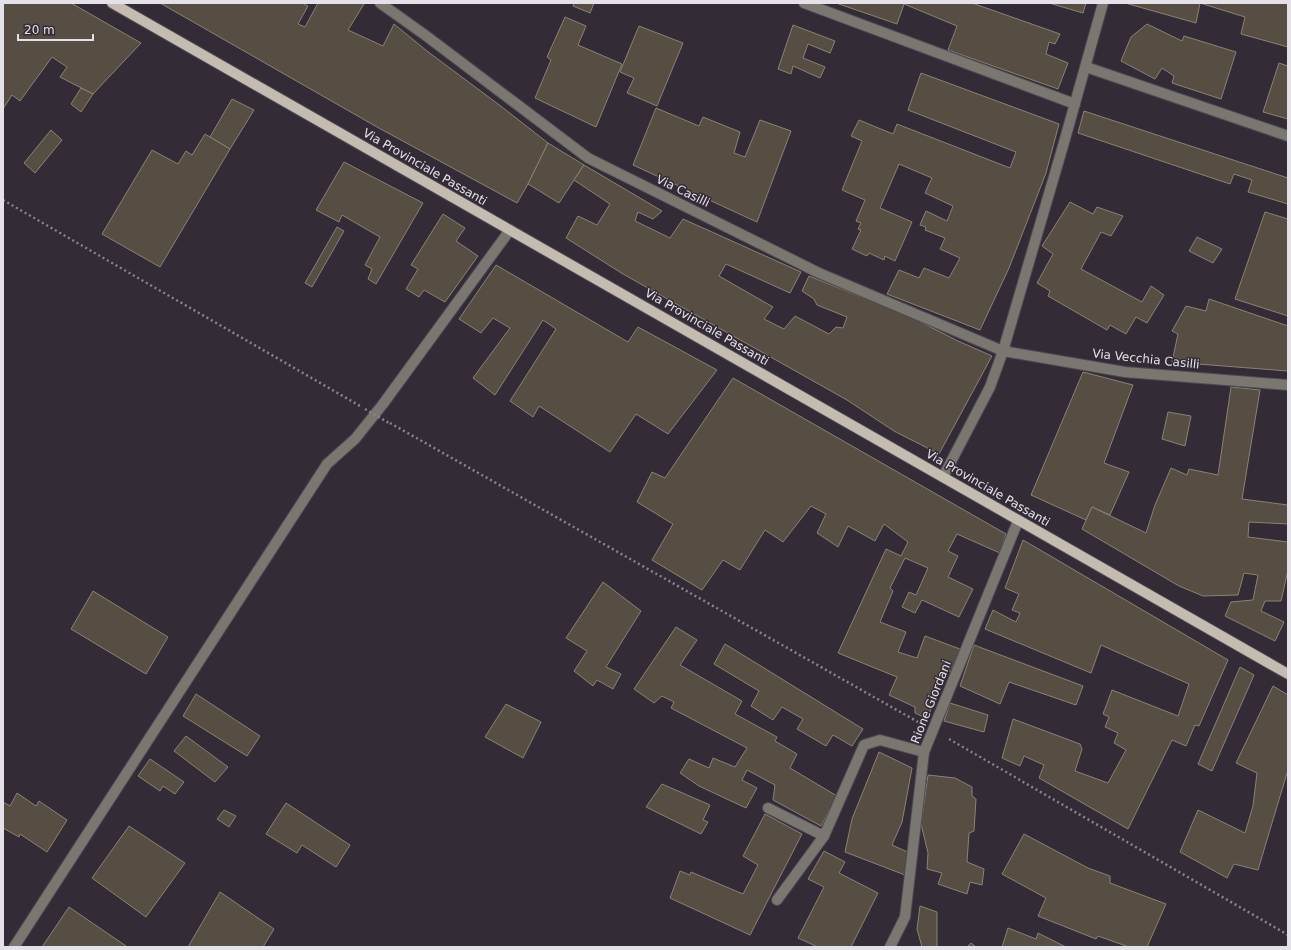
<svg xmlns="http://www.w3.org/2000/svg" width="1291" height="950" viewBox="0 0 1291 950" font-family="'DejaVu Sans',sans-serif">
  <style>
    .building { fill: #564e42; stroke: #8b8275 }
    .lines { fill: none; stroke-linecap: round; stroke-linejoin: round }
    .minor-casing { stroke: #4f4953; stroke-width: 12 }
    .major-casing { stroke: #4f4953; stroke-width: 12 }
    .path { stroke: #8a848d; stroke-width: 2.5; stroke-dasharray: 2 3; stroke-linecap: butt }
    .minor { stroke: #7a7670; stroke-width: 10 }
    .major { stroke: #c5bcb1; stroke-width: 10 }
    .path-bridge { stroke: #8a848d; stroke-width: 2.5; stroke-dasharray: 2 3; stroke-linecap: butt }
    .labels { text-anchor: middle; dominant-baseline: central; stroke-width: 3; stroke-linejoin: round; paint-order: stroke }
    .street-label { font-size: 12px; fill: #e5e1e8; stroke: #332c37 }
  </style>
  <rect width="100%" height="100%" fill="#332c37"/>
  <g class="building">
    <path d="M3,3H71L141,43L93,94L60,77L67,67L52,57L20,101L12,95L3,109Z"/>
    <path d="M160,3H302L308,6L298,24L305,27L318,3H362L364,4L348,30L383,46L394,24L427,51L502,107L548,143L528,184L517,203L377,127Z"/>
    <path d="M574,3H594L590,13L573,6Z"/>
    <path d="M836,3H972L1060,34L1055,44L1049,42L1046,54L1068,63L1058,89L948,50L957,26L904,4L897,24Z"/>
    <path d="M1049,3H1086L1083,13Z"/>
    <path d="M1125,3H1288V47L1241,34L1245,17L1200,3L1196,23Z"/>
    <path d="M565,17L586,26L578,45L622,64L596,127L535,98L551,60L547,57Z"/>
    <path d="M1147,24L1182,41L1184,36L1236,52L1221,99L1172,83L1174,76L1162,68L1155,79L1121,61L1131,37Z"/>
    <path d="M793,25L835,41L830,53L808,44L803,58L825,67L820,78L793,66L791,74L778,69Z"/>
    <path d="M639,26L683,43L657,106L627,93L634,78L620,72Z"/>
    <path d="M1279,63L1288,66V119L1263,112Z"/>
    <path d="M921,73L1059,124L1046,173L1009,268L980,330L887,294L899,270L919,278L924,268L949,278L960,258L940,249L945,238L925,230L926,227L920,225L926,211L947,221L953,206L925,193L932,178L899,164L880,208L912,222L895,261L885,256L884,260L869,253L867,256L852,249L861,230L858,229L861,223L856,221L865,200L842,190L862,141L851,136L859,120L893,134L897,124L1010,168L1016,152L908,110Z"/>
    <path d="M81,88L93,94L81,112L71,104Z"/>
    <path d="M232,99L254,110L230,149L210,137Z"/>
    <path d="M656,108L699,126L703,117L740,132L734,153L745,157L760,120L791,131L757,222L633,165Z"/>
    <path d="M1084,111L1288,178V204L1248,192L1252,180L1234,174L1230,184L1078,133Z"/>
    <path d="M51,130L62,140L35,173L24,163Z"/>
    <path d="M205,134L230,149L160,267L102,234L152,150L178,164L186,151L192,155Z"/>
    <path d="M548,143L584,165L559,203L528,184Z"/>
    <path d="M344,162L423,203L376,284L368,279L372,269L365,265L380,237L342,215L339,222L316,210Z"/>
    <path d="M584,165L662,211L653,219L638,212L635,221L670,238L683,219L801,272L790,293L726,264L719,276L773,307L764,319L784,329L795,316L829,334L836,327L843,328L847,317L817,305L814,299L802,291L809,276L909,316L958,341L992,356L939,454L894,431L847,400L623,274L566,238L578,216L597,225L610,204L574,180Z"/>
    <path d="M1070,202L1093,214L1097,207L1123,216L1111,236L1101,232L1081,269L1142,302L1151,286L1164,295L1147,323L1136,317L1126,334L1110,325L1107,330L1048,296L1050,291L1037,283L1053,254L1042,246Z"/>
    <path d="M1265,212L1288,219V316L1235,299Z"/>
    <path d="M443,214L465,228L456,241L478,256L445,302L424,290L419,297L406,289L418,269L411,265Z"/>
    <path d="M337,227L344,231L312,287L305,283Z"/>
    <path d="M1197,237L1222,249L1213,263L1189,251Z"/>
    <path d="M496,265L628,342L638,327L717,370L668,434L636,414L610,452L539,406L533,417L510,401L556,329L543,320L495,395L473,378L510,328L493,318L481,333L459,319Z"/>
    <path d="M1209,299L1288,326V371L1172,362L1178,334L1172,331L1186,306L1206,311Z"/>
    <path d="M1083,372L1133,385L1104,463L1129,472L1110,515L1092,507L1086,520L1031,495Z"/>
    <path d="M733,378L1006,534L1000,553L957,534L948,551L958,556L948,577L973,589L959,617L922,600L915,613L902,607L909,592L916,595L928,568L905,558L890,588L893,591L880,622L906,632L898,652L917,658L925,636L960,649L952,672L942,669L928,719L915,713V707L889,695L897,677L838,653L886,549L901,556L908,542L884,524L875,541L848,526L838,547L817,533L826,514L811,506L783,542L765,530L740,570L723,560L702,590L652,560L673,524L637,502L652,472L665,478Z"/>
    <path d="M1231,387L1260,390L1242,499L1288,505V524L1249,522L1248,537L1288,542V570L1281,601H1265L1261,611L1284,622L1275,641L1225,616L1231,602L1253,600L1258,575L1244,573L1238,595L1203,596L1179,586L1082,529L1092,507L1146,533L1155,505L1171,468L1187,475L1189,469L1218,475Z"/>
    <path d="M1168,412L1191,416L1185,446L1162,439Z"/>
    <path d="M1023,540L1228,660L1199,726L1195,725L1186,746L1172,740L1128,829L1039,778L1044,765L1024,756L1020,766L1002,758L1013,719L1080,744L1082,749L1075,771L1108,783L1126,750L1114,743L1118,733L1105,727L1109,717L1103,714L1112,690L1178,716L1189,684L1101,645L1091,673L985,629L993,610L1016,622L1020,613L1012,610L1019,594L1005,588Z"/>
    <path d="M603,582L641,611L606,667L621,674L613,689L597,680L593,686L574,671L587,651L566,638Z"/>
    <path d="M93,591L168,637L146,674L71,629Z"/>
    <path d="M676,627L697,640L680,665L742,701L735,714L777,737L775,741L797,754L790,768L837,796L821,826L773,800L775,785L747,770L742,780L757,788L746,808L699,786L680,773L689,759L709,768L713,758L735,767L747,748L671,708L674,702L662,696L654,703L634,689Z"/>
    <path d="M725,644L863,729L852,746L833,735L826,746L797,729L803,719L782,707L773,720L751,706L759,691L714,664Z"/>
    <path d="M974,645L1083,686L1076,705L1009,682L1000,704L960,686Z"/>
    <path d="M1240,667L1254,675L1212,771L1198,764Z"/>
    <path d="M1273,686L1288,695V774L1287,773L1258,870L1234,864L1227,878L1180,852L1198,810L1245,833L1253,806L1257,773L1236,763Z"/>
    <path d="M196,694L260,736L247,756L183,716Z"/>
    <path d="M950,703L988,715L984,732L944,721Z"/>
    <path d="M506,704L541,722L523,758L485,737Z"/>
    <path d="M186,736L228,767L215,782L174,751Z"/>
    <path d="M879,752L912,768L902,822L892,845L912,854L905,875L845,852L852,819Z"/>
    <path d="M150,759L184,782L175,794L163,786L160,791L138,776Z"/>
    <path d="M928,775L955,778L972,787V796L976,799L974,831L969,833L967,862L984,869L982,885L970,882L967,894L938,884L942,873L927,869L928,853L921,824Z"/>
    <path d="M662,784L710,805L703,820L708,822L701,834L646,807Z"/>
    <path d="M17,793L36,806L39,801L67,820L47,852L20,834L19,837L3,828V802L10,806Z"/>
    <path d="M286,803L350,845L336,867L302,845L297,853L266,834Z"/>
    <path d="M224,810L236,816L229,827L217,819Z"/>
    <path d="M765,814L802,834L750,935L670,898L680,871L690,875L691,872L743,894L758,865L743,856Z"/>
    <path d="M129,826L185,863L146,917L92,878Z"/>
    <path d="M1024,834L1088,868L1110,876V883L1166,904L1147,947H1129L1098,936L1096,939L1038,916L1046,898L1002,874Z"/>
    <path d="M824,851L845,862L839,873L878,893L851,947H818L798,938L824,887L808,879Z"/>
    <path d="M220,892L274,929L263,947H188Z"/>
    <path d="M920,906L937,912V947H922L917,929Z"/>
    <path d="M69,907L126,946L124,947H42Z"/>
    <path d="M1008,928L1036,939L1038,933L1066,947H1002Z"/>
    <path d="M971,943L976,947H967Z"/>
  </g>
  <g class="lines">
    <g class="minor-casing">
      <g id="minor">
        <path d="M380,3L425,35L588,158L819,273L1003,351L1125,372L1288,385"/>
        <path d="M804,3L1075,104"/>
        <path d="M1086,67L1288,136"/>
        <path d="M943,477L990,387L1003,351L1065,139L1103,3"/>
        <path d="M768,808L824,836L864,745L880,740L924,752"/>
        <path d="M777,900L824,836"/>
        <path d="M14,947L327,464L355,439L383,404L510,230"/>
        <path d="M890,947L905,917L924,752L1018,521"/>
      </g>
    </g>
    <g class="major-casing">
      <path id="major" d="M112,3L1288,674"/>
    </g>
    <g class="path">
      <path d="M3,200L360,406"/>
      <path d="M390,423L918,722"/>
      <path d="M949,739L1288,935"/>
    </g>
    <use href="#minor" class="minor"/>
    <use href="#major" class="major"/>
    <path class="path-bridge" d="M365,409L389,423"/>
  </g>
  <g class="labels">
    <g class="street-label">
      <text transform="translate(425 167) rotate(30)">Via Provinciale Passanti</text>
      <text transform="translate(683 191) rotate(26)">Via Casilli</text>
      <text transform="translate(707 327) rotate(30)">Via Provinciale Passanti</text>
      <text transform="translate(1146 359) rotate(6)">Via Vecchia Casilli</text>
      <text transform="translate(988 488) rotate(30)">Via Provinciale Passanti</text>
      <text transform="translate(931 702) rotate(-68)">Rione Giordani</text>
    </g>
  </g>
  <rect width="1291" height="950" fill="none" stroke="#e5e1e8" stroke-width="8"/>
  <path d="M18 34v6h75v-6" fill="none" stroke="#e5e1e8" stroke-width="2"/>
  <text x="24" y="34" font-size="12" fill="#e5e1e8" stroke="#332c37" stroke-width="3" paint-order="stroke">20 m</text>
</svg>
